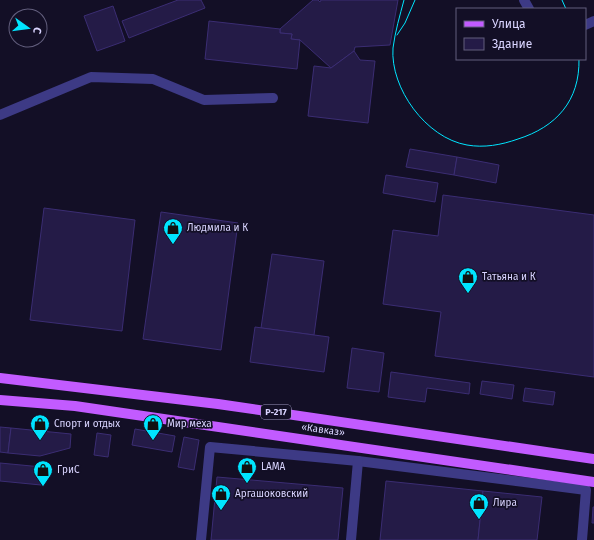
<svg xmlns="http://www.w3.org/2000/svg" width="594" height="540" viewBox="0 0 594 540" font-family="'Fira Sans',sans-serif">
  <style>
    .building { fill: #241b47; stroke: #3b2d73 }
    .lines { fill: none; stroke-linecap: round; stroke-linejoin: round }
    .minor { stroke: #3d3a85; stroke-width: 10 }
    .major { stroke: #c25bff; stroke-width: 10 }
    .tram { stroke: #00e5ff; stroke-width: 1 }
    .labels { text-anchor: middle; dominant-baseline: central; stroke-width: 3.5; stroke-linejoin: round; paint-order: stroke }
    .shield { fill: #130f26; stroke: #9e99be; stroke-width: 1 }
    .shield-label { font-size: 9px; font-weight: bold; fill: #d9d4ff }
    .poi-label { font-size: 10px; fill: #d9d4ff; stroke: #130f26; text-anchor: start }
    .street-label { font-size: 10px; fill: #d9d4ff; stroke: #130f26 }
  </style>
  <rect width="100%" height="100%" fill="#130f26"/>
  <g class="building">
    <path d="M178,0H201L205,8L129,38L122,21Z"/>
    <path d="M313,0H318L320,2L321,0H398L390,45L355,47L354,51L331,68L300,40L291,39L292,34L280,33V29Z"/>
    <path d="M113,6L125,41L97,51L84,16Z"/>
    <path d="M209,21L280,29V33L292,34L291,39L300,40L297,69L205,59Z"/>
    <path d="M354,51L360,60L375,61L368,123L308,116L314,66L331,68Z"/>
    <path d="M410,149L457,157L454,175L406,167Z"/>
    <path d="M457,157L499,165L496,183L454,175Z"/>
    <path d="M386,175L438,183L435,202L383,193Z"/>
    <path d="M443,195L594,215V377L435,356L441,312L383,304L393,230L438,236Z"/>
    <path d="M44,208L135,220L122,331L30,320Z"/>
    <path d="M161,212L238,223L221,350L143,339Z"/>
    <path d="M272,254L324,261L314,335L261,328Z"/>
    <path d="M255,327L329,337L324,372L250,362Z"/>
    <path d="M352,348L384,353L379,392L347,388Z"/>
    <path d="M391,372L470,383L469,394L427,388L425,402L388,397Z"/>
    <path d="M482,381L514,385L512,399L480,394Z"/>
    <path d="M525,388L555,392L553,405L523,401Z"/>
    <path d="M0,427L11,428L8,453L0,452Z"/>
    <path d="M11,428L71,434L70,448L40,456L8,453Z"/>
    <path d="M135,429L175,436L172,452L132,445Z"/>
    <path d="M97,433L111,435L108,457L94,455Z"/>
    <path d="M184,437L199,440L194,470L178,467Z"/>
    <path d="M0,463L42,467L41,485L0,481Z"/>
    <path d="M217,477L343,488L338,540H211Z"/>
    <path d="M386,481L483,491L478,540H380Z"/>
    <path d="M483,491L542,497L537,540H478Z"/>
    <path d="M593,507H594V523H592Z"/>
  </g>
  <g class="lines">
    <g class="minor">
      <path d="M524,0L529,9"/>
      <path d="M585,25L594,21"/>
      <path d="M0,115L91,77L153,79L204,100L273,98"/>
      <path d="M201,540L210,447L358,461L586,490L582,540"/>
      <path d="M351,540L358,461"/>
    </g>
    <g class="major">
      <path d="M0,378L218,404L594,459"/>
      <path d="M0,400L75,406L594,482"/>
    </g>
    <g class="tram">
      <path d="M404,0C400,15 395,32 393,48C390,88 426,138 467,145C484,148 501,145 518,139C556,127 580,101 579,59"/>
      <path d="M562,0L566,9"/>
      <path d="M397,35L405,23L415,0"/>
    </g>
  </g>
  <defs>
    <g id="shop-pin" transform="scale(1)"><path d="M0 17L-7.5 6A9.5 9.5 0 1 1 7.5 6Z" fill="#00e5ff" stroke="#130f26"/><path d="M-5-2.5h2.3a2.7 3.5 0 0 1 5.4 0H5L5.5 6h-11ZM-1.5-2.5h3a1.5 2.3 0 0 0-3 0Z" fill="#111"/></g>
  </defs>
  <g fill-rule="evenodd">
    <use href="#shop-pin" x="173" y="228"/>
    <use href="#shop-pin" x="468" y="277"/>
    <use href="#shop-pin" x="40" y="424"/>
    <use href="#shop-pin" x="153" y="424"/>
    <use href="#shop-pin" x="247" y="467"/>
    <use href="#shop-pin" x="43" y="470"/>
    <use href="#shop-pin" x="221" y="494"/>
    <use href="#shop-pin" x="479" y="503"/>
  </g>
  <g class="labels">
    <rect class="shield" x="261" y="405" width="30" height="14" rx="3"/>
    <g class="shield-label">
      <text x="276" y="412">Р-217</text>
    </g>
    <g class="poi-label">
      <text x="187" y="228">Людмила и К</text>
      <text x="482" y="277">Татьяна и К</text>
      <text x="54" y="424">Спорт и отдых</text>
      <text x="167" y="424">Мир меха</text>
      <text x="261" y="467">LAMA</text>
      <text x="57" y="470">ГриС</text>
      <text x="235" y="494">Аргашоковский</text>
      <text x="493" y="503">Лира</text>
    </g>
    <g class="street-label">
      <text transform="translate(323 430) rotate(8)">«Кавказ»</text>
    </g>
  </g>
  <rect x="456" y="8" width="130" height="52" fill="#130f26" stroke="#625e7d"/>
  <rect x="464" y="21" width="20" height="6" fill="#c25bff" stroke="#625e7d"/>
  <text x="492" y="28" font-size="12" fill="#d9d4ff">Улица</text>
  <rect x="464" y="38" width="20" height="12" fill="#241b47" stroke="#625e7d"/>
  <text x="492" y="48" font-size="12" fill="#d9d4ff">Здание</text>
  <g transform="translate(28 28) rotate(104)"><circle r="19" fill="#130f26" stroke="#625e7d"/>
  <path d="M0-3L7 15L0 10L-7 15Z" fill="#00e5ff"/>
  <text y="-6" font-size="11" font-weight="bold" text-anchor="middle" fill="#d9d4ff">С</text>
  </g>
</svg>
